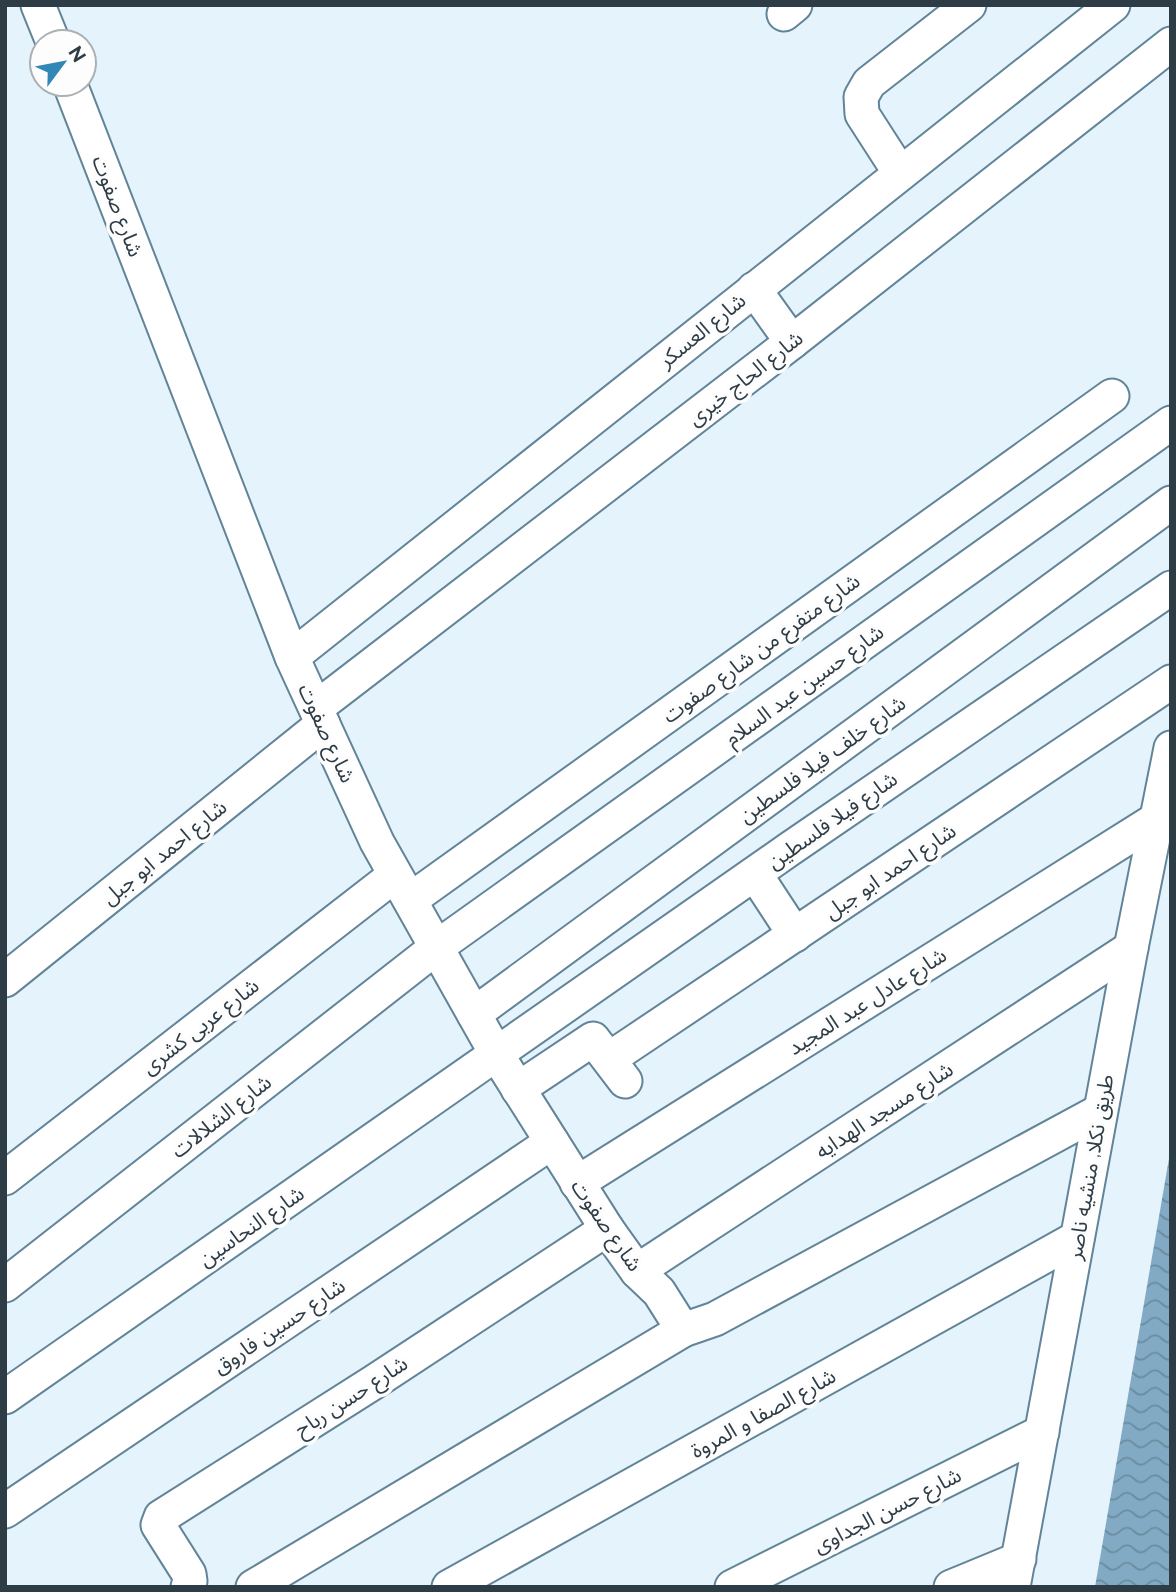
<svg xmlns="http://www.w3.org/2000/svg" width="1176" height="1592" viewBox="0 0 1176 1592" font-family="Raleway,'Noto Sans Arabic',sans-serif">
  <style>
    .water { fill: url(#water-waves) }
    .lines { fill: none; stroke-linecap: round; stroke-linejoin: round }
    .minor-casing { stroke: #628499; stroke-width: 37 }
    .minor { stroke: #fff; stroke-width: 33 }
    .labels { text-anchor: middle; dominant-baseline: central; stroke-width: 7; stroke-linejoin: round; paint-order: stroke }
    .street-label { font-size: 21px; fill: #2e3c45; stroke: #fdfdfd }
  </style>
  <defs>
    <pattern id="water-waves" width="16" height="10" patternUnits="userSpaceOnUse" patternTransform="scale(1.75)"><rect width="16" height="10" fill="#82aac4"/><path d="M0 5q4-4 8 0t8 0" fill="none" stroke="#6b8ca1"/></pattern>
  </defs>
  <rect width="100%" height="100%" fill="#e4f3fc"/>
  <path class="water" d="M1171,1147V1587H1095Z"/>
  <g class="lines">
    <g class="minor-casing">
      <g id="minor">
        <path d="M38,5L53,42"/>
        <path d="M784,14L795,5"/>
        <path d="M70,84L292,657L377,842L497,1055L607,1229L637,1271L659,1292L683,1330"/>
        <path d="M900,173L862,114L861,97L869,83L969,5"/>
        <path d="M754,289L792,342"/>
        <path d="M292,657L1113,5"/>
        <path d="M316,708L792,342L1171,44"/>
        <path d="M755,874L795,935"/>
        <path d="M410,900L1112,396"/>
        <path d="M5,980L323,724"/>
        <path d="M474,1014L1171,503"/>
        <path d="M609,1059L1171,682"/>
        <path d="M518,1089L593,1039L625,1081"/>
        <path d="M5,1178L395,875"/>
        <path d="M577,1183L1157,819"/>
        <path d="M637,1271L1131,948"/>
        <path d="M5,1285L437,947L1171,423"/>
        <path d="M5,1397L791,848L1171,588"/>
        <path d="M5,1511L552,1142"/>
        <path d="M188,1587L190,1581L189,1574L158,1525L161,1517L374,1382L607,1229"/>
        <path d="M253,1587L683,1330L715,1319L1100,1111"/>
        <path d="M449,1587L1077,1238"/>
        <path d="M732,1587L1042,1432"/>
        <path d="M951,1587L1019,1559"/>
        <path d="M1013,1587L1131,948L1171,748"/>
      </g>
    </g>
    <use href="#minor" class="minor"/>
  </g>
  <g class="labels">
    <g class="street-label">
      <text transform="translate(118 206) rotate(69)">شارع صفوت</text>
      <text transform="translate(702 330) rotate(-39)">شارع العسكر</text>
      <text transform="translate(745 378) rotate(-38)">شارع الحاج خيرى</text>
      <text transform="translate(761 648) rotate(-36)">شارع متفرع من شارع صفوت</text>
      <text transform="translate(804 685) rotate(-36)">شارع حسين عبد السلام</text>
      <text transform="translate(327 733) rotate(65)">شارع صفوت</text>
      <text transform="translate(822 759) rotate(-36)">شارع خلف فيلا فلسطين</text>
      <text transform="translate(832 820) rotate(-35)">شارع فيلا فلسطين</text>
      <text transform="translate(164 852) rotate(-39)">شارع احمد ابو جبل</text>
      <text transform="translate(890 871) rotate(-34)">شارع احمد ابو جبل</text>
      <text transform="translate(867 1001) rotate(-32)">شارع عادل عبد المجيد</text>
      <text transform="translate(200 1026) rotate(-38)">شارع عربى كشرى</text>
      <text transform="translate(884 1110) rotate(-33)">شارع مسجد الهدايه</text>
      <text transform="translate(221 1116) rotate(-38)">شارع الشلالات</text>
      <text transform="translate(1090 1167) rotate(-80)">طريق نكلا, منشيه ناصر</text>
      <text transform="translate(607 1225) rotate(55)">شارع صفوت</text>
      <text transform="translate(251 1226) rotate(-35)">شارع النحاسين</text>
      <text transform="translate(279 1326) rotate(-34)">شارع حسين فاروق</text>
      <text transform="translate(351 1396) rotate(-33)">شارع حسن رباح</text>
      <text transform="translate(763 1413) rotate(-29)">شارع الصفا و المروة</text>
      <text transform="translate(887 1510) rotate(-27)">شارع حسن الجداوى</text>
    </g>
  </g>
  <rect width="1176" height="1592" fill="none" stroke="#2e3c45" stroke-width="14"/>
  <g transform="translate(63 63) rotate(58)"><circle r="33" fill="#fdfdfd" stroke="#aab0b3" stroke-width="2"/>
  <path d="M0-5L12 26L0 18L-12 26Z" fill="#3187b6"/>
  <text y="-10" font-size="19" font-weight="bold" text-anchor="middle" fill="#2e3c45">N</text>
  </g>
</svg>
